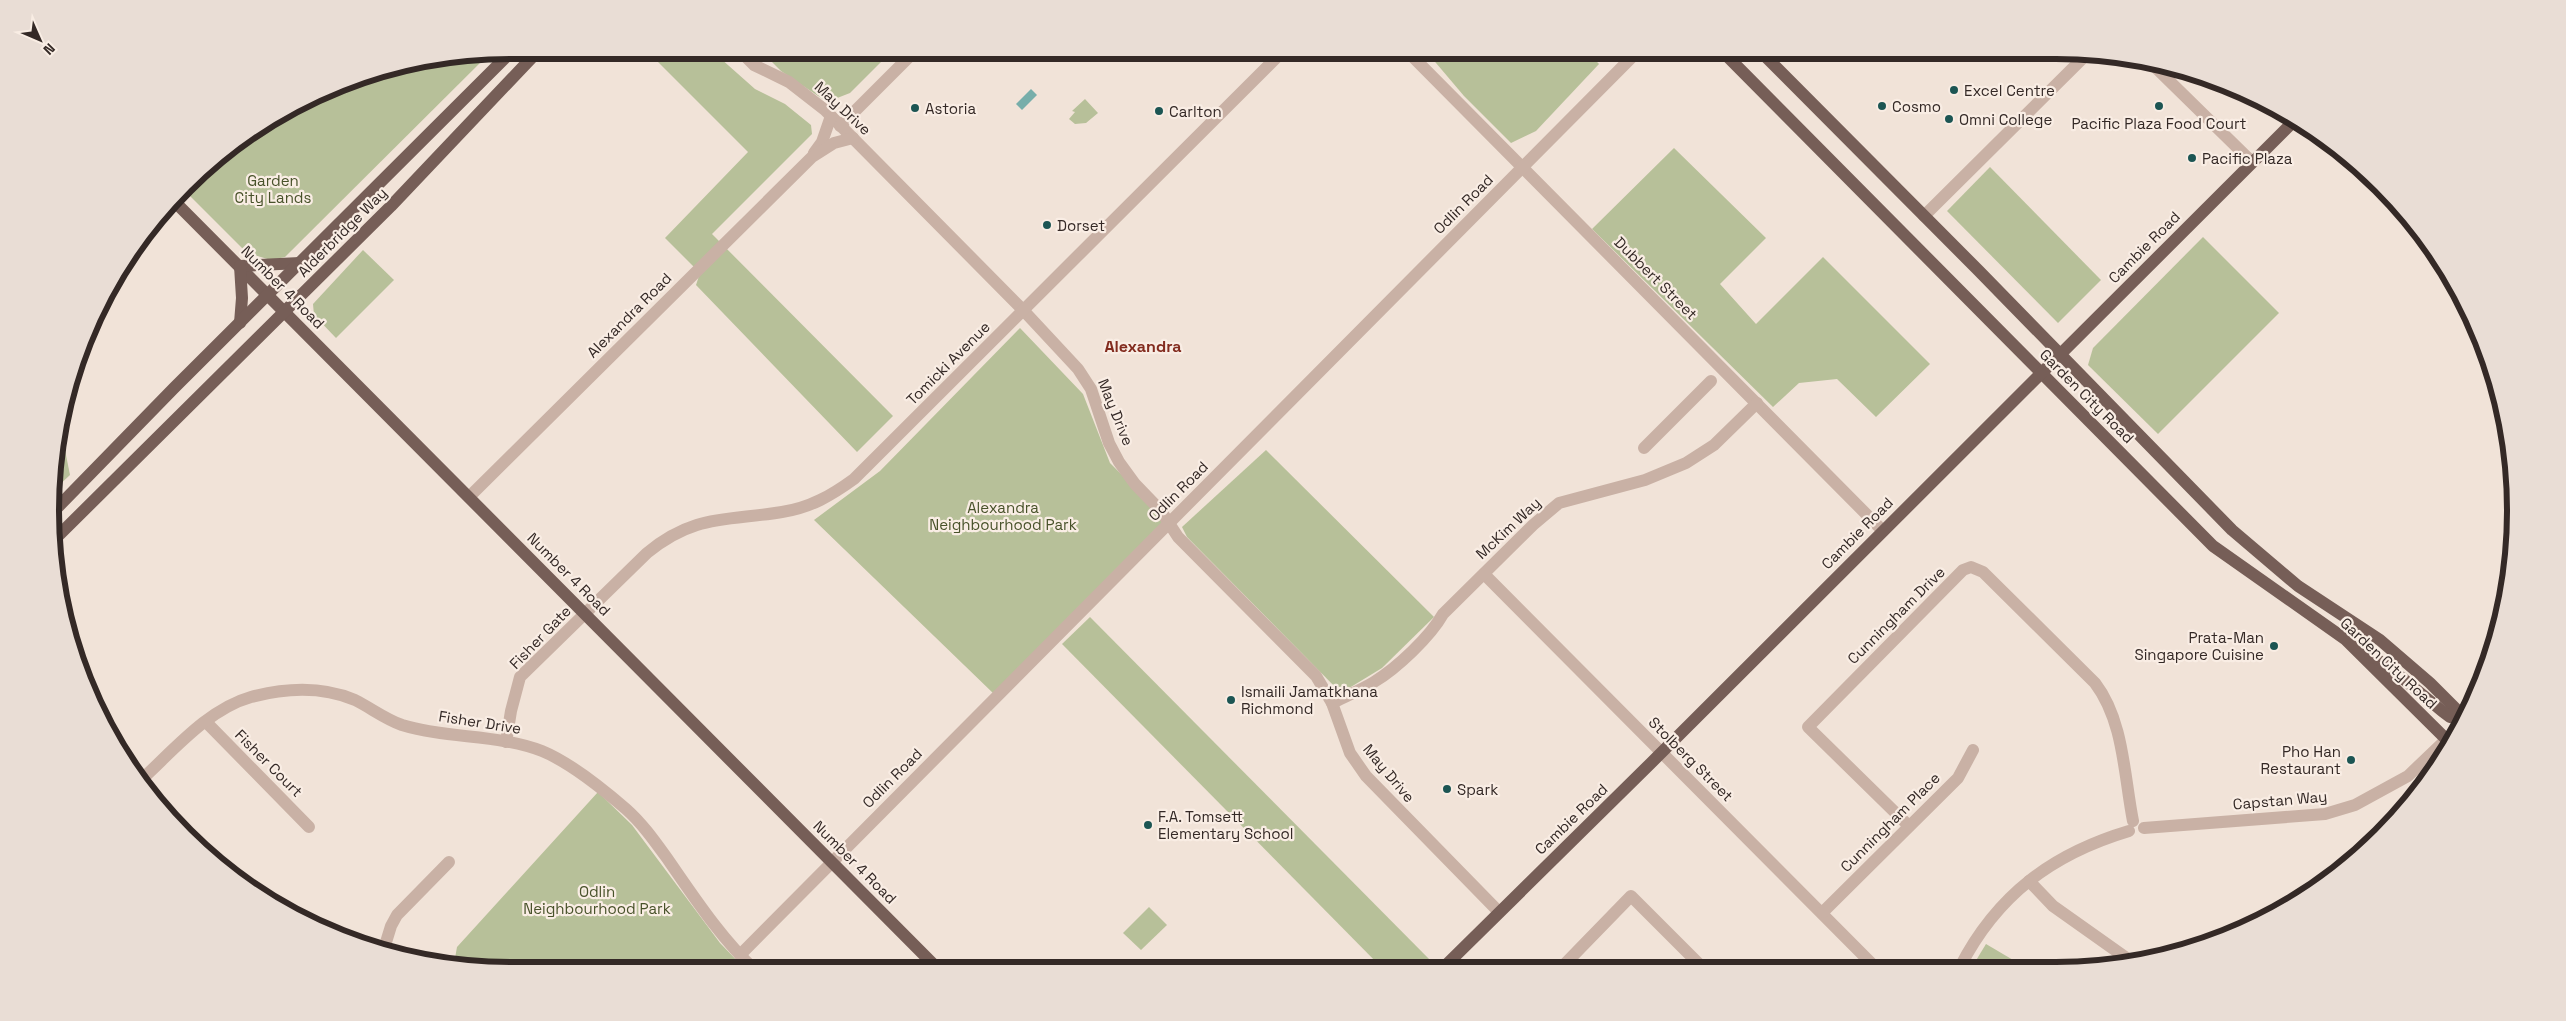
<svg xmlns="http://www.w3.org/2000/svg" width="2566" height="1021" viewBox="0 0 2566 1021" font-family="'Space Grotesk',sans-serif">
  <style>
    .green { fill: #b7c099 }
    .water { fill: #77aeaa }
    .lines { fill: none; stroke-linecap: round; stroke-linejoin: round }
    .minor { stroke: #c9b1a5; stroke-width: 12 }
    .major { stroke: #765e57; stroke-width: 12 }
    .poi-dot { fill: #1c5553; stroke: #f9ede4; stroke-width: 2 }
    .labels { text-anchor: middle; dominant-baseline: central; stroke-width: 4.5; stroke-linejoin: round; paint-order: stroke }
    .poi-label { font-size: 15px; fill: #342926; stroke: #f9ede4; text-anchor: start }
    .street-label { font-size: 15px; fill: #342926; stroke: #f9ede4 }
    .park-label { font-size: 15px; fill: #48522a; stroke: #f9ede4 }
    .neighbourhood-label { font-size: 16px; font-weight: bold; fill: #832c1f; stroke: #f9ede4 }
    .rim { fill: none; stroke: #342926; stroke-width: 6 }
  </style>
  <rect width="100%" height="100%" fill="#f1e3d8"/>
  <g class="green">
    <path d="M646,50H711L755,89L785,104L811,125L812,134L712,234L893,416L857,452L696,285L700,273L665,238L748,152Z"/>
    <path d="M781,50H893L850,93L827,102L781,71L770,60Z"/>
    <path d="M1425,50H1586L1599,64L1536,131L1511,143L1464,96Z"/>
    <path d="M490,53L285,257L271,260L247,253L185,191L207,164L280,112L362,75Z"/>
    <path d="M1085,99L1098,113L1086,123L1075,124L1069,119L1075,112L1072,111Z"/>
    <path d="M1674,148L1766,238L1720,284L1756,324L1823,257L1930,364L1876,417L1837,379L1799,383L1773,407L1592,229Z"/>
    <path d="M1990,167L2101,280L2058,323L1947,211Z"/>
    <path d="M2203,237L2279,313L2158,434L2088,365L2093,348Z"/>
    <path d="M363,250L394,280L336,338L314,315L313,304Z"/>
    <path d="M1020,328L1083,394L1110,463L1166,519L994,694L814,520L880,471Z"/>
    <path d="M60,425L70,475L55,489L54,450Z"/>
    <path d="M1266,450L1434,617L1382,668L1341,693L1187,537L1182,527Z"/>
    <path d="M1090,617L1432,962L1426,969H1383L1062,644Z"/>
    <path d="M598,792L632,825L720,943L746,970L511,971L454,964L457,947Z"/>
    <path d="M1149,907L1167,925L1141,950L1123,933Z"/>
    <path d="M1986,944L2025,967H1972Z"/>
  </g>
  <path class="water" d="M1031,89L1037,95L1022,110L1016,104Z"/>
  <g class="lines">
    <g class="minor">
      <path d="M739,50L754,65L789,82L825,110L1024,311L1078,369L1091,389L1109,443L1119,462L1135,484L1161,511L1178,537L1316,676L1332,703L1350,753L1366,776L1499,912"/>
      <path d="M1406,50L1883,531"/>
      <path d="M2151,63L2252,162"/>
      <path d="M840,126L916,50"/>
      <path d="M814,153L822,142L831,116"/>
      <path d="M1924,216L2087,54"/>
      <path d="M1644,448L1711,381"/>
      <path d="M469,497L812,157L834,143L853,138"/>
      <path d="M1484,574L1876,968"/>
      <path d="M1332,703C1346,696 1361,690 1374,682C1397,668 1430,637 1443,614L1533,525L1559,503L1645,480L1686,463L1714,445L1757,403"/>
      <path d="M206,722L309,827"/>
      <path d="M506,742L511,711L520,677L647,553C694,514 727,521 782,512C810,508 832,495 854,479L1284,50"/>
      <path d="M141,780C173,751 208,709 251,697C285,688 322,686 355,700C371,708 385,719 402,725C447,739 498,734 542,751C569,762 604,790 626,809C643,824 656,843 669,861C696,900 721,938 755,970"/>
      <path d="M1909,826L1808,727L1963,570L1971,567L1983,572L2095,683C2124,721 2124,776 2133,821"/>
      <path d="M2144,828L2325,814L2355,805L2408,776L2454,732"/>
      <path d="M2029,881L2053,906L2132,962"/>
      <path d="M1823,912L1958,778L1973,750"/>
      <path d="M383,952L391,926L397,915L449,862"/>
      <path d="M740,955L1639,50"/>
      <path d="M1960,967C1997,895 2052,854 2129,831"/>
      <path d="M1561,968L1631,896L1703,968"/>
    </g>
    <g class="major">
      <path d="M1721,50L2213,546L2345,639L2449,742"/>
      <path d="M1759,50L1978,270L2232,530L2298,586L2380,640L2430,683L2462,715"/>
      <path d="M176,203L939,970"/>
      <path d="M240,266L300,263"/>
      <path d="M240,323L242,298L240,266"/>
      <path d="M56,509L174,388L513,50"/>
      <path d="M57,537L391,206L539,50"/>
      <path d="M2370,655L2389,667L2442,711L2450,717L2460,718"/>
      <path d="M1442,969L1650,764L2295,120"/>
    </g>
  </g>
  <g class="poi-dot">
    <circle cx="1954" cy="90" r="5"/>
    <circle cx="1882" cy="106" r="5"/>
    <circle cx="2159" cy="106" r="5"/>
    <circle cx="915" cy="108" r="5"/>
    <circle cx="1159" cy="111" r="5"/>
    <circle cx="1949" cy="119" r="5"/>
    <circle cx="2192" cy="158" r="5"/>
    <circle cx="1047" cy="225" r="5"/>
    <circle cx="2274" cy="646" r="5"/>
    <circle cx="1231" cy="700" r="5"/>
    <circle cx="2351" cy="760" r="5"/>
    <circle cx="1447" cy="789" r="5"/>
    <circle cx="1148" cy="825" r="5"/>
  </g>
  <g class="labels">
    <g class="poi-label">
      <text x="1964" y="90">Excel Centre</text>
      <text x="1892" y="106">Cosmo</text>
      <text x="925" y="108">Astoria</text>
      <text x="1169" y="111">Carlton</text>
      <text x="1959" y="119">Omni College</text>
      <text x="2159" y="123" text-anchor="middle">Pacific Plaza Food Court</text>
      <text x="2202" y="158">Pacific Plaza</text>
      <text x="1057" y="225">Dorset</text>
      <text x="2264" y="637" text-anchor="end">Prata-Man<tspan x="2264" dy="17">Singapore Cuisine</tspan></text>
      <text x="1241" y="691">Ismaili Jamatkhana<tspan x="1241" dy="17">Richmond</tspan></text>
      <text x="2341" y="751" text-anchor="end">Pho Han<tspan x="2341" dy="17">Restaurant</tspan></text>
      <text x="1457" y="789">Spark</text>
      <text x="1158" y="816">F.A. Tomsett<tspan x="1158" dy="17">Elementary School</tspan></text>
    </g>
    <g class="street-label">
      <text transform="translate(843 108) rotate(43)">May Drive</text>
      <text transform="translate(1463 204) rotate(-45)">Odlin Road</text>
      <text transform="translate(342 232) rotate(-45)">Alderbridge Way</text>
      <text transform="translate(2144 247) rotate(-45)">Cambie Road</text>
      <text transform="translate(1656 278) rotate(45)">Dubbert Street</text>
      <text transform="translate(283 287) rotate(45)">Number 4 Road</text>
      <text transform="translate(629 315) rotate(-45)">Alexandra Road</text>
      <text transform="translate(948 363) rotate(-45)">Tomicki Avenue</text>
      <text transform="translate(2087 396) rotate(45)">Garden City Road</text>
      <text transform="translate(1116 412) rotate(68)">May Drive</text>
      <text transform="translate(1178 491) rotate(-45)">Odlin Road</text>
      <text transform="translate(1508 528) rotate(-43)">McKim Way</text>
      <text transform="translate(1857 533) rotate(-45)">Cambie Road</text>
      <text transform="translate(569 574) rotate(45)">Number 4 Road</text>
      <text transform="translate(1896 615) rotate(-45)">Cunningham Drive</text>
      <text transform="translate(540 637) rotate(-46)">Fisher Gate</text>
      <text transform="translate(2389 663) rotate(43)">Garden City Road</text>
      <text transform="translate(480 722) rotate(9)">Fisher Drive</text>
      <text transform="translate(1691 759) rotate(45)">Stolberg Street</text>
      <text transform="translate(269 763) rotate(45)">Fisher Court</text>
      <text transform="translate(1389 773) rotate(50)">May Drive</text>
      <text transform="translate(892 778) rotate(-45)">Odlin Road</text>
      <text transform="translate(2280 800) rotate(-5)">Capstan Way</text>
      <text transform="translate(1571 819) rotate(-44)">Cambie Road</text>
      <text transform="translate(1890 822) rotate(-45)">Cunningham Place</text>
      <text transform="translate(855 862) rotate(45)">Number 4 Road</text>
    </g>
    <g class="park-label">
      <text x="273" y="180">Garden<tspan x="273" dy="17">City Lands</tspan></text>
      <text x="1003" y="507">Alexandra<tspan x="1003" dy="17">Neighbourhood Park</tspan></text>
      <text x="597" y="891">Odlin<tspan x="597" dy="17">Neighbourhood Park</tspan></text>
    </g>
    <g class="neighbourhood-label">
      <text x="1143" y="346">Alexandra</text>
    </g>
  </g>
  <path d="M0 0H2566V1021H0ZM510 59H2056A451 451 0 0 1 2507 510V511A451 451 0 0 1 2056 962H510A451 451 0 0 1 59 511V510A451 451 0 0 1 510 59Z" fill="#e9ddd5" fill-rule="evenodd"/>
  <path class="rim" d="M510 59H2056A451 451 0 0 1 2507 510V511A451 451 0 0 1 2056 962H510A451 451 0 0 1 59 511V510A451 451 0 0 1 510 59Z"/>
  <g transform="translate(40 40) rotate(135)" stroke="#f9ede4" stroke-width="4" paint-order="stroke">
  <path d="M0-4L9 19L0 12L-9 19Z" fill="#342926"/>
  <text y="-8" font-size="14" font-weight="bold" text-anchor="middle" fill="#342926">N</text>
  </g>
</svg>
